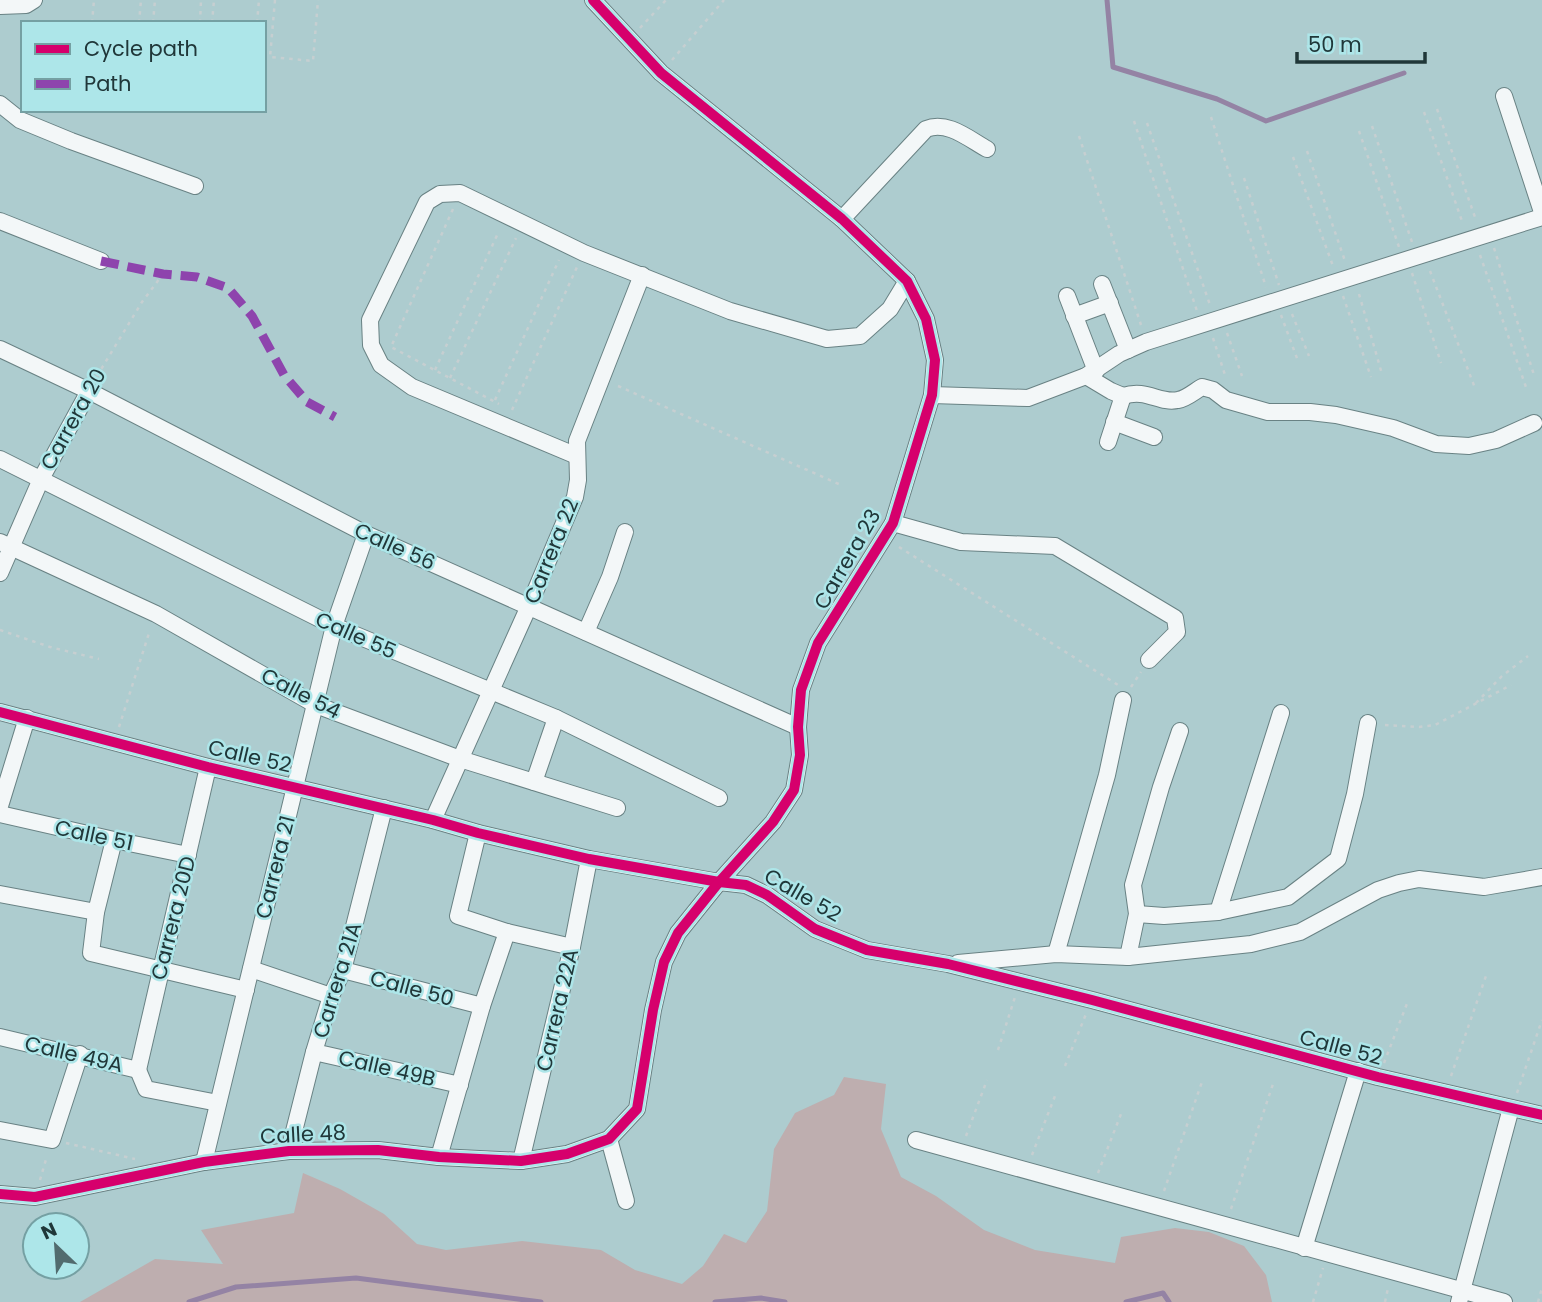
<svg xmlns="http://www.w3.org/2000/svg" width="1542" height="1302" viewBox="0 0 1542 1302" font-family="Poppins,sans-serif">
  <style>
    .green { fill: #beaeaf }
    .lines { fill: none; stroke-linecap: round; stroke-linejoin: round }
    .stream { stroke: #9483a4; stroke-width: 5 }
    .minor-casing { stroke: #698284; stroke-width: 18 }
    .path { stroke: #c6cfd1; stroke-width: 2.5; stroke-dasharray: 3.5 5; stroke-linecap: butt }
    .minor { stroke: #f3f7f8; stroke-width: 16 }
    .quiet { stroke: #8e44ad; stroke-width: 9; stroke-dasharray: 18 9; stroke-linecap: butt }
    .cycleway-casing { stroke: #ade6e9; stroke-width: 15 }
    .cycleway { stroke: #d6006c; stroke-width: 10 }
    .labels { text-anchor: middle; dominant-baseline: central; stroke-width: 5; stroke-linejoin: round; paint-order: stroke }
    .street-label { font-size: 21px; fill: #203739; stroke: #ade6e9 }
  </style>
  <rect width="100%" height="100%" fill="#adcccf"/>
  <path class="green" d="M844,1077L886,1084L881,1129L901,1177L936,1196L984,1230L1035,1250L1115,1263L1121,1237L1175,1228L1209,1232L1244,1246L1266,1275L1272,1302H80L155,1259L223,1264L201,1230L294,1213L303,1173L340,1189L384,1214L417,1244L446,1250L522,1241L601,1250L635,1270L682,1284L703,1266L724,1234L746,1243L767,1211L774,1149L795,1113L834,1095Z"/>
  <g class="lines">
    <g class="stream">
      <path d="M1107,0L1113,67L1217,99L1266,121L1404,73"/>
      <path d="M189,1302L236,1287L356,1278L541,1302"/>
      <path d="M715,1302L761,1298L785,1302"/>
      <path d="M1126,1302L1163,1293L1169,1302"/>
    </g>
    <g class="minor-casing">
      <g id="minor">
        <path d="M0,6L26,5L34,0"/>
        <path d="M1504,96L1542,212"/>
        <path d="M0,104L20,120L71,141L195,186"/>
        <path d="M842,219L926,129C947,120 969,139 987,149"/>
        <path d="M0,221L101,261"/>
        <path d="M1102,284L1128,350"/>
        <path d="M1067,296L1096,371"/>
        <path d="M1074,316L1110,303"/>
        <path d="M0,349L89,391L366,534L798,727"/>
        <path d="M1086,376L1111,391L1123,396L1108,442"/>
        <path d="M932,395L1028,398L1086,376L1119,354L1146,342L1542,217"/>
        <path d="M1123,396C1147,388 1159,404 1178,400C1186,399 1195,391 1202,387L1213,390L1226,400L1268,412H1310L1336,415L1393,428L1436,444L1469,446L1496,440L1534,423"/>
        <path d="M1114,422L1154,437"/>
        <path d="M577,456L412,387L381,365L371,345L370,320L427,202L440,194L460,193L584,253L730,311L827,339L860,336L890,309L907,281"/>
        <path d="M0,459L334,626L556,718L719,798"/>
        <path d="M893,523L961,542L1055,546L1175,618L1177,632L1149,660"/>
        <path d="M0,542L156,614L316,705L460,759L617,808"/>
        <path d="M0,573L41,479L89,391"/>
        <path d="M586,632L610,577L625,532"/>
        <path d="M0,712L208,767L433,820L478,833L589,859L719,882L746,885L767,895L815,929L867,950L948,964L1092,1000L1378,1077L1542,1115"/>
        <path d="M534,782L556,718"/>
        <path d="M0,806L27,718"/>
        <path d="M0,814L114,840L188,855"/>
        <path d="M433,820L529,606L575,497L578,480L577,441L642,275"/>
        <path d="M478,833L458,916L507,932L572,947"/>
        <path d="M114,840L96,912L91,953L246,990"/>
        <path d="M0,894L96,912"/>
        <path d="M1218,912L1281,713"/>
        <path d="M1137,914L1164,916L1218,912L1288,897L1338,859L1355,794L1368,723"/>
        <path d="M1056,954L1107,775L1123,700"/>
        <path d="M1128,957L1137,914L1133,885L1161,787L1180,731"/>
        <path d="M958,963L1056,954L1128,957L1251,944L1300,932L1378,890L1399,883L1419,879L1484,887L1542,877"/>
        <path d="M251,969L331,996"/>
        <path d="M343,970L482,1006"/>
        <path d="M0,1037L138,1070"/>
        <path d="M314,1052L460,1085"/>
        <path d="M138,1070L208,767"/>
        <path d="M138,1070L146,1089L218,1103"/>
        <path d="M0,1130L52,1140L80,1054"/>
        <path d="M609,1139L626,1201"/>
        <path d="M916,1140L1504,1302"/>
        <path d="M289,1151L314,1052L331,996L343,970L384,808"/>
        <path d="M439,1157L482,1006L507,932"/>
        <path d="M521,1161L572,947L589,859"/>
        <path d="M204,1162L334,626L366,534"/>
        <path d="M0,1194L35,1197L204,1162L289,1151L378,1150L439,1157L521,1161L567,1154L609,1139L637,1109L653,1010L664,962L678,933L719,882L773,822L794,790L800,755L798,727L801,690L818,643L893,523L932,395L935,360L926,319L907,281L842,219L661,73L593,0"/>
        <path d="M1304,1248L1358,1071"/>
        <path d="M1459,1302L1511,1108"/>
      </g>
    </g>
    <g class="path">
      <path d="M275,0L270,57L313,61L318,0"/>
      <path d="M92,23L94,0"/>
      <path d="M139,23L141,0"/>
      <path d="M153,23L155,0"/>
      <path d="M200,23L201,0"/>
      <path d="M212,23L214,0"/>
      <path d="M257,23L259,0"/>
      <path d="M640,28L666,0"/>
      <path d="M672,60L724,0"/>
      <path d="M1437,109L1476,220"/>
      <path d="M1424,112L1463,224"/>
      <path d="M1211,117L1266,287"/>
      <path d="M1134,121L1197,311"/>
      <path d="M1147,123L1210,305"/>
      <path d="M1372,126L1412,242"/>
      <path d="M1359,131L1399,247"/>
      <path d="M1079,136L1141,325"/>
      <path d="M1307,151L1345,261"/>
      <path d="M1293,157L1333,266"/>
      <path d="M1244,178L1279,285"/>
      <path d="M453,209L391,347L499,404"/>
      <path d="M1494,248L1534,375"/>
      <path d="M1480,255L1527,390"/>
      <path d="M1430,271L1475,388"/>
      <path d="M1412,273L1441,363"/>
      <path d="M1359,294L1382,374"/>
      <path d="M1343,296L1371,377"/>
      <path d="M1292,314L1309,356"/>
      <path d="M1281,315L1298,361"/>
      <path d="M1227,333L1242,376"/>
      <path d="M1213,338L1226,378"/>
      <path d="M435,370L499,231"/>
      <path d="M97,376L142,302L163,274"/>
      <path d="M450,378L516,238"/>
      <path d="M618,386L841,485"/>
      <path d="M495,400L559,260"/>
      <path d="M512,410L577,267"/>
      <path d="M899,547L1118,685"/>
      <path d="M0,630L50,647L99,659"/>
      <path d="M1131,687L1141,672"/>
      <path d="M1476,703L1502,676L1528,656"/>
      <path d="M1385,725L1419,727L1435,725L1511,685"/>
      <path d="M119,727L150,630"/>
      <path d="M998,1050L1015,997"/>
      <path d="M1384,1063L1408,1001"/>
      <path d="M1065,1066L1086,1014"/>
      <path d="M1451,1076L1487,973"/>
      <path d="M1517,1093L1542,1020"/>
      <path d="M966,1136L987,1080"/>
      <path d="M66,1143L135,1159"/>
      <path d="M1032,1155L1055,1096"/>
      <path d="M1098,1173L1121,1114"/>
      <path d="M40,1180L47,1156"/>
      <path d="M1164,1191L1203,1079"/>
      <path d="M1231,1209L1274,1081"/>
      <path d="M1313,1302L1323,1268"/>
      <path d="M1385,1302L1388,1288"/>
      <path d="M1538,1302L1542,1288"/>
    </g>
    <use href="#minor" class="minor"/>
    <path class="quiet" d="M101,261L163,274L197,277L228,288L252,316L284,375L307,402L335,417"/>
    <g class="cycleway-casing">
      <g id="cycleway">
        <path d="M0,712L208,767L433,820L478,833L589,859L719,882L746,885L767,895L815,929L867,950L948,964L1092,1000L1378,1077L1542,1115"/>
        <path d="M0,1194L35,1197L204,1162L289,1151L378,1150L439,1157L521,1161L567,1154L609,1139L637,1109L653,1010L664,962L678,933L719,882L773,822L794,790L800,755L798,727L801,690L818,643L893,523L932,395L935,360L926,319L907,281L842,219L661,73L593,0"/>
      </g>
    </g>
    <use href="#cycleway" class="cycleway"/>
  </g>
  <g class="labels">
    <g class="street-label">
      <text transform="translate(73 419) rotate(-61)">Carrera 20</text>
      <text transform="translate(395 546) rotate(24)">Calle 56</text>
      <text transform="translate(551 551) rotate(-68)">Carrera 22</text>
      <text transform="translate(847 559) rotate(-60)">Carrera 23</text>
      <text transform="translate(356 635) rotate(24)">Calle 55</text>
      <text transform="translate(301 693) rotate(27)">Calle 54</text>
      <text transform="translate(250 756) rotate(13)">Calle 52</text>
      <text transform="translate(94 835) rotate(12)">Calle 51</text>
      <text transform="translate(275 867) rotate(-76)">Carrera 21</text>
      <text transform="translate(803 895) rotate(30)">Calle 52</text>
      <text transform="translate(173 918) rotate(-76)">Carrera 20D</text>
      <text transform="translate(337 980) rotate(-73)">Carrera 21A</text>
      <text transform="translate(412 988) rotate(15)">Calle 50</text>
      <text transform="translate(557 1010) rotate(-77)">Carrera 22A</text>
      <text transform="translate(1341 1047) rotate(15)">Calle 52</text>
      <text transform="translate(74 1054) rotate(13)">Calle 49A</text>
      <text transform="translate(387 1068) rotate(13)">Calle 49B</text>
      <text transform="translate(303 1134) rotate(-3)">Calle 48</text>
    </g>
  </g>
  <rect x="21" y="21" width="245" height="91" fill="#ade6e9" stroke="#75a0a3" stroke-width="2"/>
  <rect x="35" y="44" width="35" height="10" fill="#d6006c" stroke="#75a0a3" stroke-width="2"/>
  <text x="84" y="56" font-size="21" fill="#203739">Cycle path</text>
  <rect x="35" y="79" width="35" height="10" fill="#8e44ad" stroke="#75a0a3" stroke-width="2"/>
  <text x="84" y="91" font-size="21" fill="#203739">Path</text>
  <g transform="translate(56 1246) rotate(335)"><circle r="33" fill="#ade6e9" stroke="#75a0a3" stroke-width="2"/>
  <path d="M0-5L12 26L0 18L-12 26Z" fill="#516b6e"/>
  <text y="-10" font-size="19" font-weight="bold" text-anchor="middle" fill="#203739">N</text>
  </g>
  <path d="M1297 52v10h128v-10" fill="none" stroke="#203739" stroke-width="3.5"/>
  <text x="1308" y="52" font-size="21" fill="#203739" stroke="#ade6e9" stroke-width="5" paint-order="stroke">50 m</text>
</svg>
